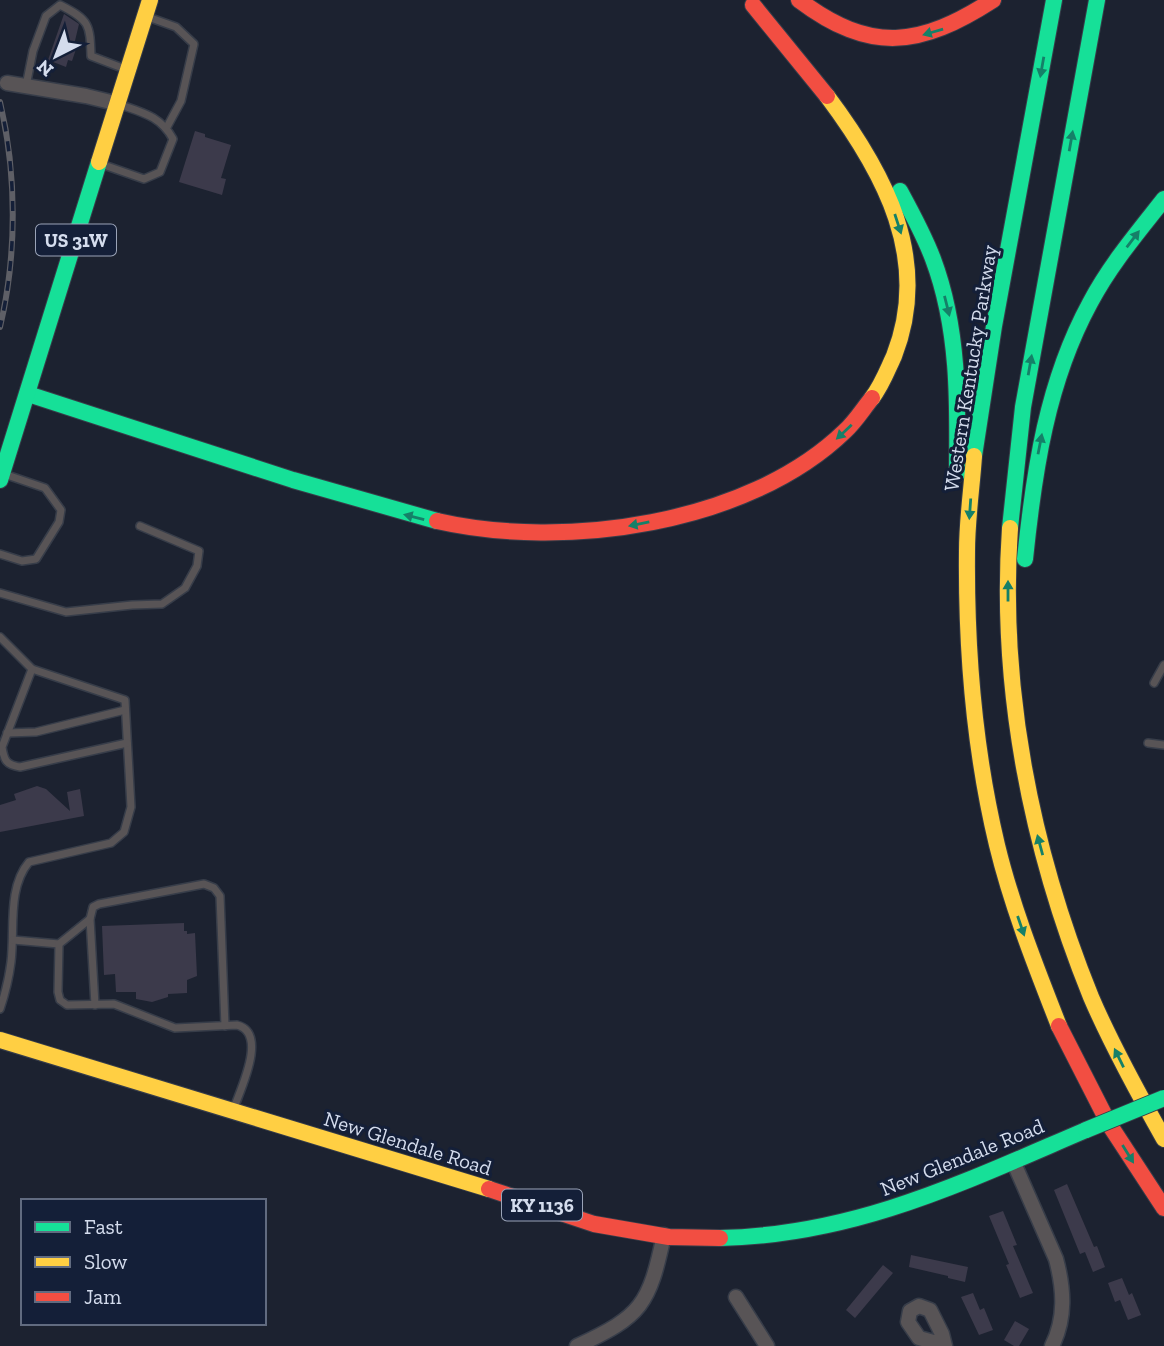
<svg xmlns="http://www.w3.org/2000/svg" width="1164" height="1346" viewBox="0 0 1164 1346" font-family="'Zilla Slab',serif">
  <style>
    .building { fill: #3c3a4b }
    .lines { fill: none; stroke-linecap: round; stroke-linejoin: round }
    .lane-casing { stroke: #373d49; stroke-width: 10 }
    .street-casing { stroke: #373d49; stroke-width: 17 }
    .fast-casing { stroke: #373d49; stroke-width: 18 }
    .slow-casing { stroke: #373d49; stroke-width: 18 }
    .jam-casing { stroke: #373d49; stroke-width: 18 }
    .lane { stroke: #585456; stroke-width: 7 }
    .street { stroke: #585456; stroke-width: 14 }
    .fast { stroke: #16e098; stroke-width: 16 }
    .slow { stroke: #ffcf43; stroke-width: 16 }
    .jam { stroke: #f24e42; stroke-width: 16 }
    .rail-casing { stroke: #5e5f66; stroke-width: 6 }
    .rail { stroke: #141f38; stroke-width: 3.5; stroke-dasharray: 10; stroke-linecap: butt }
    .fast-bridge-casing { stroke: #373d49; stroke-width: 18; stroke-linecap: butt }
    .fast-bridge { stroke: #16e098; stroke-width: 16 }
    .oneway { fill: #158068 }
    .labels { text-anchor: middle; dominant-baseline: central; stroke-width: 6; stroke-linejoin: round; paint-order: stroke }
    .shield { fill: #141f38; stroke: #9aa3b7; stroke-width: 2 }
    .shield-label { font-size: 19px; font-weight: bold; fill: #d4dced }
    .street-label { font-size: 21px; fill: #d4dced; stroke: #141f38 }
  </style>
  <rect width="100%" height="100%" fill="#1c2230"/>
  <g class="building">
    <path d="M64,14L79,24L74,45L77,46L72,61L68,60L66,67L48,60Z"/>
    <path d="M195,131L205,134V137L231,145L221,178L226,179L222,195L179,182Z"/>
    <path d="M37,786L46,789L70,811L67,792L80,789L84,816L0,832V805L16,800L14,794Z"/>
    <path d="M184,923V931H187V934L195,933L197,976L187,980V993L168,994V997L152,1002L136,999V992H116L115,974L104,975L102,926Z"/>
    <path d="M1067,1184L1094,1247L1097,1246L1105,1267L1093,1272L1085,1252L1080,1254L1054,1190Z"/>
    <path d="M1003,1211L1017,1245L1013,1246L1033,1293L1020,1298L1006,1265L1009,1264L989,1216Z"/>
    <path d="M911,1255L968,1267L965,1282L948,1278V1276L909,1267Z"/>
    <path d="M883,1265L893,1273L855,1318L846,1310Z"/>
    <path d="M1122,1278L1129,1295L1132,1293L1141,1315L1128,1320L1120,1300L1115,1302L1108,1283Z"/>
    <path d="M973,1293L980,1310L984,1308L993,1330L979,1335L961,1297Z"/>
    <path d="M1015,1321L1029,1329L1019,1346H1014L1004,1340Z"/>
  </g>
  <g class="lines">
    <g class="lane-casing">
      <g id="lane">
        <path d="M148,17L176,27L194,44L181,101L167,127"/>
        <path d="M26,86L33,51L46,16L60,5C90,20 90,25 91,56L125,69"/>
        <path d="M101,164L144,179L160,172L173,139C161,117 144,113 121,105"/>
        <path d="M0,554L22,561L36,559L59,522L61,510L45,488L4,474"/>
        <path d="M0,593L66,612L132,605L162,604L185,588L197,566L199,551L140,526"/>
        <path d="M0,637L32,669L125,700L131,807L124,832L111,843L29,862C7,888 15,930 11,962C9,978 5,994 0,1009"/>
        <path d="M32,669L2,747C4,760 6,765 20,767L127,743"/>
        <path d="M1154,683L1164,665"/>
        <path d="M7,733L36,732L125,710"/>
        <path d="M1148,743L1164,745"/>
        <path d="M90,919L95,1005"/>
        <path d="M13,940L59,944"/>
        <path d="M225,1026L220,896L214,888L204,884L99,904L93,907L90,919L59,944L58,992L60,1000L67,1005L114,1004L175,1028L237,1025C268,1033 241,1088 234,1108"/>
      </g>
    </g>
    <g class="street-casing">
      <g id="street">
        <path d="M7,83L86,96L119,104"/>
        <path d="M1013,1161L1056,1259C1064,1289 1066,1318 1052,1346"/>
        <path d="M736,1297L767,1346"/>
        <path d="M944,1345L919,1338L908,1322L910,1311L919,1306L930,1310L942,1334L945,1346"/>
        <path d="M577,1346C642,1316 649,1305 664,1235"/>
      </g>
    </g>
    <g class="fast-casing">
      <g id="fast">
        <path d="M900,191C912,213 924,235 933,259C959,328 958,402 957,474"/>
        <path d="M28,394L293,480L437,521"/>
        <path d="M974,456L994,326L1054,0"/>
        <path d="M0,480L99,162"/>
        <path d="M1010,528L1023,407L1097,0"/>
        <path d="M1025,559C1034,471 1047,382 1090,303C1110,265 1138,232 1164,199"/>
        <path d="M720,1238C856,1235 964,1182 1086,1130"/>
      </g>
    </g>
    <g class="slow-casing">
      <g id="slow">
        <path d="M827,96C884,172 932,259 894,356C887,371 882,385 872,398"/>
        <path d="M99,162L150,0"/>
        <path d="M974,456C972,487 967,519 967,551C966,650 974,749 997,845C1012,907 1036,967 1059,1026"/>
        <path d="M1010,528C999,687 1031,849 1091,997C1112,1046 1138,1093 1164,1139"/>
        <path d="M0,1040L489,1189"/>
      </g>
    </g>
    <g class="jam-casing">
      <g id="jam">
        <path d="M799,0C871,54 920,47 993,0"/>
        <path d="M753,5L827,96"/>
        <path d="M437,521C564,550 748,525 845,431C855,422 863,409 872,398"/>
        <path d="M1059,1026L1109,1124L1164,1208"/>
        <path d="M489,1189L594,1224L669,1237L720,1238"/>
      </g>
    </g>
    <use href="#lane" class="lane"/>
    <use href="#street" class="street"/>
    <use href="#fast" class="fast"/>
    <use href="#slow" class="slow"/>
    <use href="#jam" class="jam"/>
    <g class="rail-casing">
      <path id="rail" d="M0,102C17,174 17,256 0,327"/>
    </g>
    <use href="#rail" class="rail"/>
    <g class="fast-bridge-casing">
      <path id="fast-bridge" d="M1086,1130L1164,1098"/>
    </g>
    <use href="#fast-bridge" class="fast-bridge"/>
  </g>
  <defs><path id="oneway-solid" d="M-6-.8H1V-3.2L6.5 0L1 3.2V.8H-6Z" transform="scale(1.75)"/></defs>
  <g class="oneway">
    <use href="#oneway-solid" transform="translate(933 32) rotate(164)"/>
    <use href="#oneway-solid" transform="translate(1042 67) rotate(100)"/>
    <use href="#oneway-solid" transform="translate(1071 141) rotate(-80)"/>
    <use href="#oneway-solid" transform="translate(898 224) rotate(72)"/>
    <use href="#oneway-solid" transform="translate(1133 239) rotate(-53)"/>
    <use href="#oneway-solid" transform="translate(947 306) rotate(76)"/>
    <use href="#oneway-solid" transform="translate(1030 365) rotate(-80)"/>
    <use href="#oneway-solid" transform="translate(844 432) rotate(137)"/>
    <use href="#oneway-solid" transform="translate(1040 444) rotate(-79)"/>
    <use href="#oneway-solid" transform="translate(970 509) rotate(94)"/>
    <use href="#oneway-solid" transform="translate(414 517) rotate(-166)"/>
    <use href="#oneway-solid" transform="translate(639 524) rotate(169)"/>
    <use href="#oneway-solid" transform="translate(1008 591) rotate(-90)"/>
    <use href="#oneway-solid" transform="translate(1040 845) rotate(-105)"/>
    <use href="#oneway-solid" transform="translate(1021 926) rotate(71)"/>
    <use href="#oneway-solid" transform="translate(1119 1058) rotate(-116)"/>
    <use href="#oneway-solid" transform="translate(1128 1154) rotate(58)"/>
  </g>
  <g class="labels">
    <g class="shield">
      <rect x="36" y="224.5" width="80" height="31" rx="5"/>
      <rect x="502" y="1189.5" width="80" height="31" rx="5"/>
    </g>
    <g class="shield-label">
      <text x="76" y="240">US 31W</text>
      <text x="542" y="1205">KY 1136</text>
    </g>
    <g class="street-label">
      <text transform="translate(970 368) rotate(-81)">Western Kentucky Parkway</text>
      <text transform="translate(408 1143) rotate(17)">New Glendale Road</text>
      <text transform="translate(962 1157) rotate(-22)">New Glendale Road</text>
    </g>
  </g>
  <rect x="21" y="1199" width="245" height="126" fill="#141f38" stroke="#616b80" stroke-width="2"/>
  <rect x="35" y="1222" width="35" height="10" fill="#16e098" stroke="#616b80" stroke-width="2"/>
  <text x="84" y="1234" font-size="21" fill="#d4dced">Fast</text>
  <rect x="35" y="1257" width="35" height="10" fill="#ffcf43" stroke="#616b80" stroke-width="2"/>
  <text x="84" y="1269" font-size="21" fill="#d4dced">Slow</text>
  <rect x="35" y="1292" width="35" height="10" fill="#f24e42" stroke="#616b80" stroke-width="2"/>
  <text x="84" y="1304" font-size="21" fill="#d4dced">Jam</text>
  <g transform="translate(56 56) rotate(222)" stroke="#141f38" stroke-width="5" paint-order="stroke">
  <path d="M0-5L12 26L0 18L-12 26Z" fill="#d4dced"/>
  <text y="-10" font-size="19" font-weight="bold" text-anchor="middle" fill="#d4dced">N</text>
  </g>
</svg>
